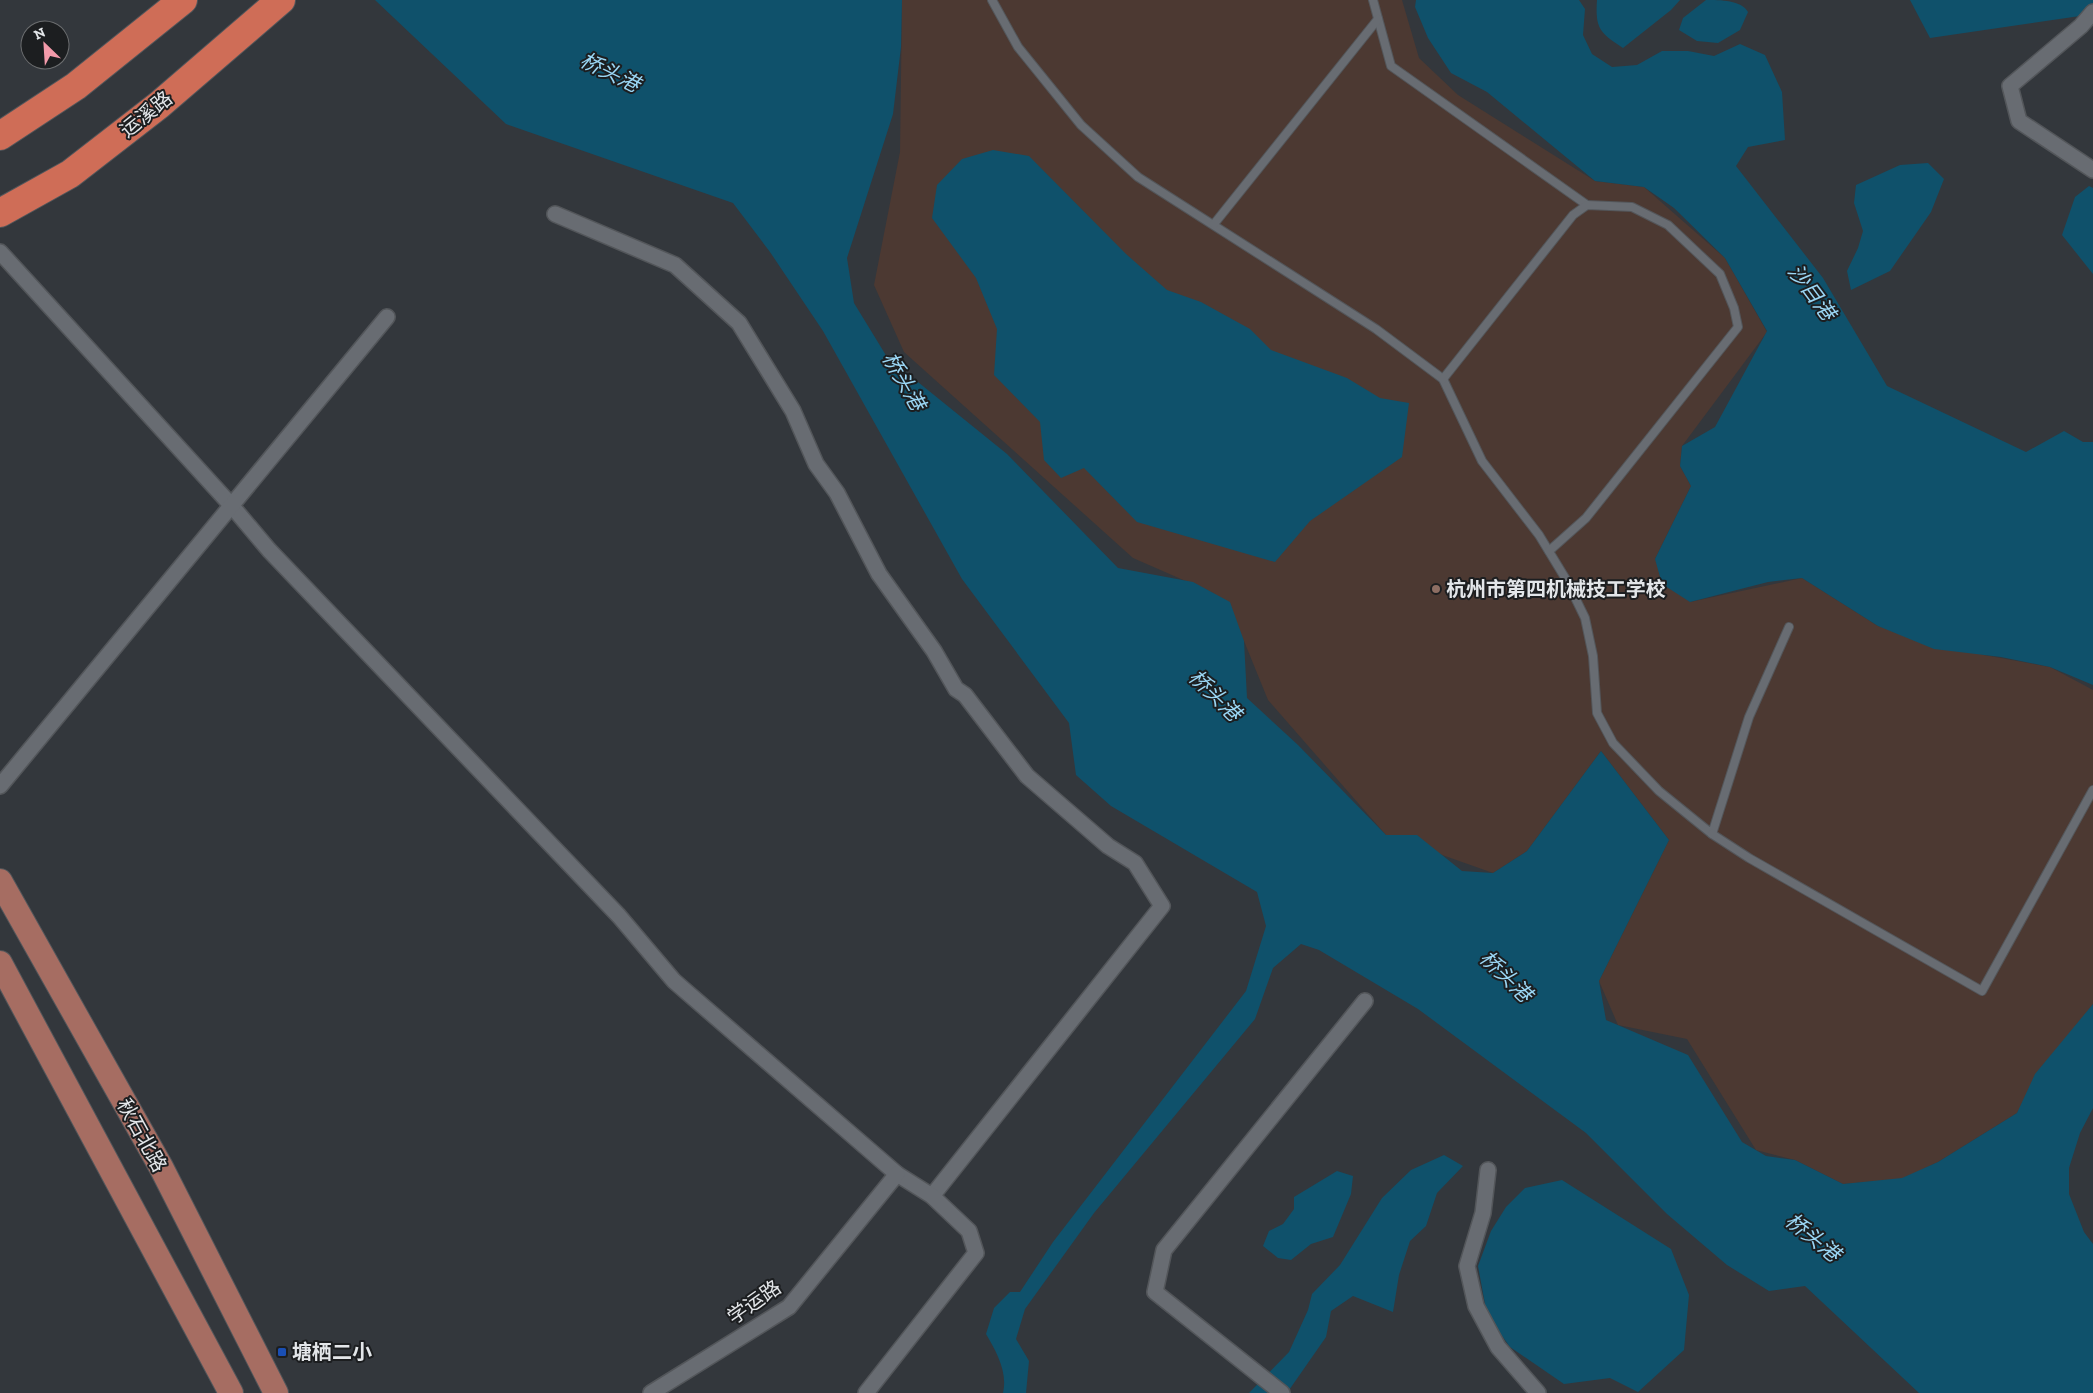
<svg xmlns="http://www.w3.org/2000/svg" width="2093" height="1393" viewBox="0 0 2093 1393" font-family="'Zilla Slab','Noto Sans SC',serif">
  <style>
    .education { fill: #4c3932 }
    .water { fill: #0f516b }
    .lines { fill: none; stroke-linecap: round; stroke-linejoin: round }
    .lane-casing { stroke: #53565a; stroke-width: 10 }
    .street-casing { stroke: #53565a; stroke-width: 18 }
    .primary-casing { stroke: #53565a; stroke-width: 26 }
    .highway-casing { stroke: #53565a; stroke-width: 30 }
    .lane { stroke: #686c72; stroke-width: 8 }
    .street { stroke: #686c72; stroke-width: 15 }
    .primary { stroke: #a66d62; stroke-width: 24 }
    .highway { stroke: #cf6d57; stroke-width: 28 }
    .education-dot { fill: #8d6e63; stroke: #1c1e20; stroke-width: 2 }
    .transit-dot { fill: #1a4fb4; stroke: #1c1e20; stroke-width: 2 }
    .labels { text-anchor: middle; dominant-baseline: central; stroke-width: 4; stroke-linejoin: round; paint-order: stroke }
    .street-label { font-size: 20px; fill: #e3e6e9; stroke: #1c1e20 }
    .poi-label { font-size: 20px; font-weight: bold; fill: #e3e6e9; stroke: #1c1e20; text-anchor: start }
    .water-label { font-size: 21px; font-style: italic; fill: #9ad6f4; stroke: #1c1e20 }
  </style>
  <rect width="100%" height="100%" fill="#33373c"/>
  <path class="education" d="M902,0H1402L1419,58L1458,95L1595,181L1644,187L1725,258L1767,332L1682,446L1680,466L1691,486L1655,559L1690,602L1802,578L1878,626L1984,655L2050,667L2093,690V1004L2017,1113L1938,1162L1902,1179L1843,1184L1795,1160L1756,1150L1687,1039L1618,1025L1599,981L1669,840L1601,751L1527,851L1493,873L1386,835L1268,700L1244,641L1213,593L1133,558L904,352L874,285L900,152Z"/>
  <g class="water">
    <path d="M375,0H902L901,47L893,114L847,258L854,303L887,357L1007,454L1118,568L1193,582L1230,602L1244,641L1247,698L1298,745L1386,835H1417L1462,871L1493,873L1527,851L1601,751L1669,840L1599,981L1606,1020L1688,1055L1742,1142L1766,1156L1795,1160L1843,1184L1902,1178L1938,1162L2017,1113L2035,1074L2093,1004V1108L2080,1133L2069,1168V1194L2084,1232L2093,1244V1393H1919L1805,1286L1769,1291L1727,1265L1667,1214L1586,1133L1418,1009L1319,950L1301,944L1273,968L1255,1019L1094,1213L1025,1309L1016,1339L1029,1361L1026,1393H1003C1008,1372 996,1351 986,1334L994,1308L1010,1292H1020L1053,1242L1246,991L1266,926L1257,892L1111,806L1076,775L1069,723L962,579L823,331L770,252L733,203L506,124Z"/>
    <path d="M1416,0H1579L1585,9L1583,35L1592,54L1612,67L1637,65L1662,51H1688L1714,56L1740,44L1765,55L1782,92L1785,140L1748,147L1736,166L1823,278L1887,386L2026,452L2064,431L2083,442H2093V685L2050,667L2001,657L1934,649L1878,626L1802,578L1768,582L1690,602L1662,584L1655,559L1691,486L1680,466L1682,446L1715,427L1767,331L1725,258L1674,208L1644,187L1595,181L1487,92L1451,73L1428,38L1415,7Z"/>
    <path d="M1597,0H1680L1671,10L1623,48C1600,33 1595,29 1597,0Z"/>
    <path d="M1706,0C1721,0 1741,0 1748,12L1740,30L1718,43L1697,41L1679,30L1683,18Z"/>
    <path d="M1910,0H2093V3L2080,16L1930,38Z"/>
    <path d="M993,150L1029,156L1126,254L1167,290L1201,302L1250,329L1271,350L1347,378L1380,398L1409,403L1402,457L1310,521L1275,562L1137,522L1084,468L1061,478L1044,460L1040,422L994,375L997,329L976,278L932,218L937,185L962,159Z"/>
    <path d="M1928,163L1944,179L1931,212L1890,271L1851,290L1847,271L1858,248L1863,231L1854,203L1856,185L1900,165Z"/>
    <path d="M2089,186L2093,188V274L2062,235L2075,197Z"/>
    <path d="M1444,1155L1463,1166L1437,1193L1426,1226L1410,1241L1399,1275L1393,1312L1353,1296L1331,1311L1326,1337L1287,1393H1249L1289,1352L1308,1310L1312,1294L1340,1265L1382,1198L1411,1170Z"/>
    <path d="M1337,1171L1353,1176L1351,1194L1333,1237L1311,1244L1291,1260L1278,1258L1263,1246L1269,1231L1283,1224L1294,1209V1197Z"/>
    <path d="M1562,1180L1671,1249L1689,1295L1684,1350L1638,1392L1610,1378L1564,1384L1510,1347L1487,1315L1478,1266L1491,1231L1506,1207L1525,1188Z"/>
  </g>
  <g class="lines">
    <g class="lane-casing">
      <g id="lane">
        <path d="M992,0L1018,47L1081,125L1138,177L1376,329L1443,379L1482,461L1539,535L1567,581L1585,618L1593,656L1597,713L1613,743L1659,791L1712,834L1749,717L1789,627"/>
        <path d="M1373,0L1391,66L1587,205"/>
        <path d="M1214,224L1378,19"/>
        <path d="M1443,379L1573,215L1587,205L1632,207L1668,225L1720,274L1734,308L1738,327L1586,518L1549,551"/>
        <path d="M1712,834L1749,858L1982,991L2093,790"/>
      </g>
    </g>
    <g class="street-casing">
      <g id="street">
        <path d="M2093,12L2081,26L2010,86L2019,121L2093,170"/>
        <path d="M555,214L675,265L739,323L793,411L816,464L837,493L879,574L934,651L956,689L965,695L1027,776L1108,846L1135,863L1162,906L932,1196"/>
        <path d="M0,252L231,505L269,550L619,916L674,981L897,1174L932,1196L969,1231L976,1253L866,1393"/>
        <path d="M0,786L387,317"/>
        <path d="M1488,1170L1483,1213L1467,1266L1476,1306L1498,1347L1538,1393"/>
        <path d="M651,1393L789,1307L897,1174"/>
        <path d="M1282,1393L1155,1292L1164,1250L1365,1001"/>
      </g>
    </g>
    <g class="primary-casing">
      <g id="primary">
        <path d="M0,881L161,1167L276,1393"/>
        <path d="M0,963L231,1393"/>
      </g>
    </g>
    <g class="highway-casing">
      <g id="highway">
        <path d="M0,136L76,86L183,0"/>
        <path d="M0,213L70,174L159,105L281,0"/>
      </g>
    </g>
    <use href="#lane" class="lane"/>
    <use href="#street" class="street"/>
    <use href="#primary" class="primary"/>
    <use href="#highway" class="highway"/>
  </g>
  <circle class="education-dot" cx="1436" cy="589" r="5"/>
  <rect class="transit-dot" x="277" y="1347" width="10" height="10" rx="2.5"/>
  <g class="labels">
    <g class="street-label">
      <text transform="translate(146 114) rotate(-39)">运溪路</text>
      <text transform="translate(142 1135) rotate(61)">秋石北路</text>
      <text transform="translate(754 1302) rotate(-35)">学运路</text>
    </g>
    <g class="poi-label">
      <text x="1446" y="589">杭州市第四机械技工学校</text>
      <text x="292" y="1352">塘栖二小</text>
    </g>
    <g class="water-label">
      <text transform="translate(610 72) rotate(26)">桥头港</text>
      <text transform="translate(1812 292) rotate(53)">沙目港</text>
      <text transform="translate(904 381) rotate(60)">桥头港</text>
      <text transform="translate(1215 695) rotate(44)">桥头港</text>
      <text transform="translate(1506 976) rotate(44)">桥头港</text>
      <text transform="translate(1813 1237) rotate(39)">桥头港</text>
    </g>
  </g>
  <g transform="translate(45 45) rotate(335)"><circle r="24" fill="#1c1e20" stroke="#6c6e70"/>
  <path d="M0-4L9 19L0 12L-9 19Z" fill="#f39aaa"/>
  <text y="-8" font-size="14" font-weight="bold" text-anchor="middle" fill="#e3e6e9">N</text>
  </g>
</svg>
